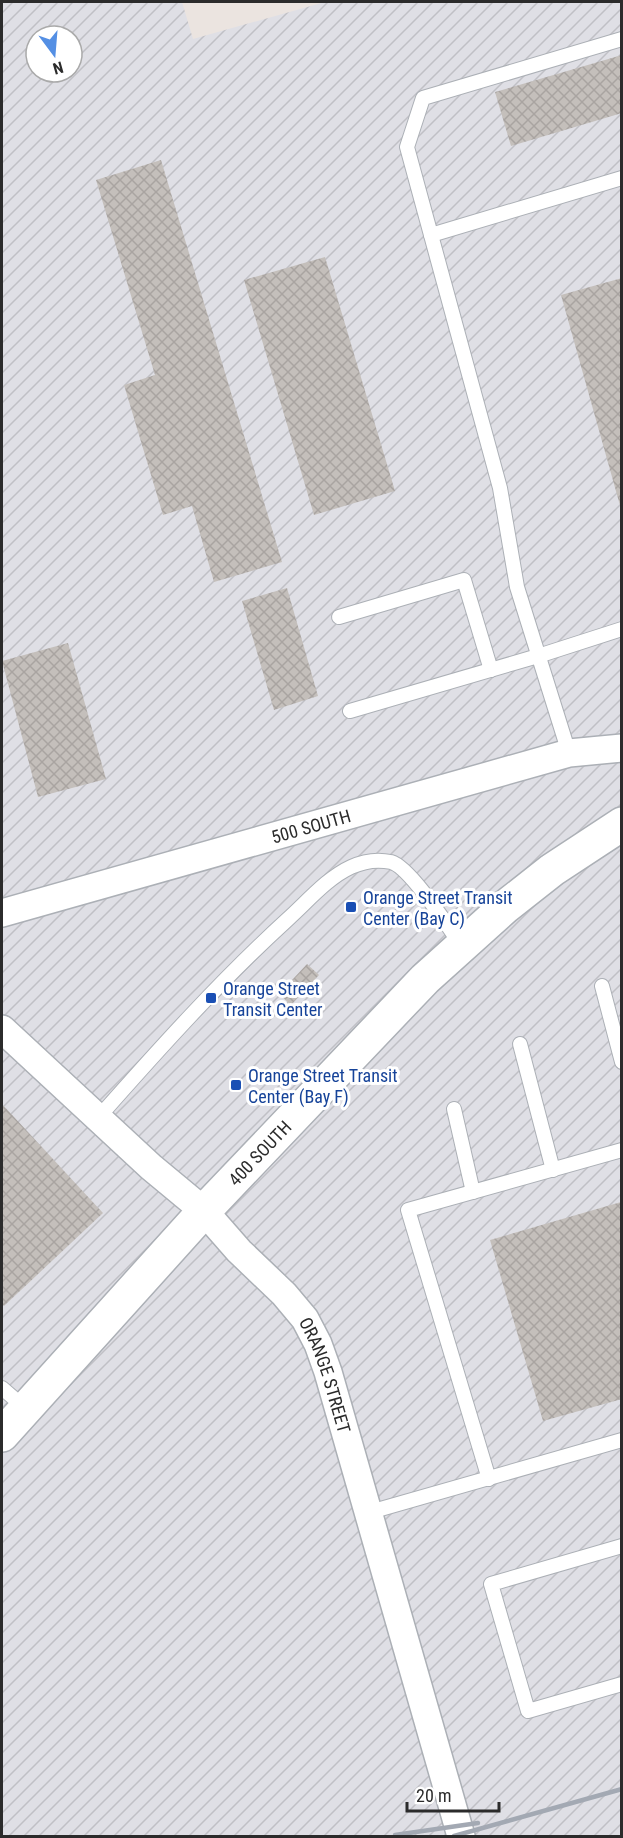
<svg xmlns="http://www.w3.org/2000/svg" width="623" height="1838" viewBox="0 0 623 1838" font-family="'Roboto Condensed',sans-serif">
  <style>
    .industrial { fill: url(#industrial-furrows); fill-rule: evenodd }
    .building { fill: url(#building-cross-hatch) }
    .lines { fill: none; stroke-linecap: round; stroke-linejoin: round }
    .service-casing { stroke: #acb0b6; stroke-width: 16 }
    .minor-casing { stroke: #acb0b6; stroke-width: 30 }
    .tertiary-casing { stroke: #acb0b6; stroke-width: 36 }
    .service { stroke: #fff; stroke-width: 14 }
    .minor { stroke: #fff; stroke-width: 27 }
    .tertiary { stroke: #fff; stroke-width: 33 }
    .rail { stroke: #a3a9b3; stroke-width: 4.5 }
    .transit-dot { fill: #1a4fb4; stroke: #fff; stroke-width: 2 }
    .labels { text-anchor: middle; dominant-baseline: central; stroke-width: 6; stroke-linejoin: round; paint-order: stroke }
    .street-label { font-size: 18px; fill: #2b2b2b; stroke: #fff }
    .transit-label { font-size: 18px; fill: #164399; stroke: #fff; text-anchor: start }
  </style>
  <defs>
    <pattern id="industrial-furrows" width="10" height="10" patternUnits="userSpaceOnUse" patternTransform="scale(1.5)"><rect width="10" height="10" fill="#dfdfe5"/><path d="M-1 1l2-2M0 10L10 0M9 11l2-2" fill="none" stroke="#c0c0c5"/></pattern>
    <pattern id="building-cross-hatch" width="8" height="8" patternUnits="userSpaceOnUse" patternTransform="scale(1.5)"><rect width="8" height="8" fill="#c4bfbb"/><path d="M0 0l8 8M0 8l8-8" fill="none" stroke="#a9a4a1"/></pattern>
  </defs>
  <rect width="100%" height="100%" fill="#ebe4e0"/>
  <path class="industrial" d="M2,2H182L193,39L325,2H621V1836H2ZM36,36H72V72H36Z"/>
  <g class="building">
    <path d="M622,55V113L511,146L495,92Z"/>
    <path d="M161,160L282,562L214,582L192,506L163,515L124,385L155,375L96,180Z"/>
    <path d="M325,257L395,491L314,515L244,280Z"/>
    <path d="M622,278V509H621L561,295Z"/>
    <path d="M287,588L318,696L274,710L242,601Z"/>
    <path d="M68,643L106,779L38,797L2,661Z"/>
    <path d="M307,964L319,975L291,1005L279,994Z"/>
    <path d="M2,1104L103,1213L4,1306L2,1304Z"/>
    <path d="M621,1202L622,1399L543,1421L490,1240Z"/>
  </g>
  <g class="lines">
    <g class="service-casing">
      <g id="service">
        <path d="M431,235L622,178"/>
        <path d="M339,617L464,580L491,670"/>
        <path d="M350,711L538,656L622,629"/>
        <path d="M569,753L517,587L500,488L407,147L423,98L622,39"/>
        <path d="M602,986L622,1062"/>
        <path d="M520,1044L553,1170"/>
        <path d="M454,1109L473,1192"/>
        <path d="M98,1118C159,1049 220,981 288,919C307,902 327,878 351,867C364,861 377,859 391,862C410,867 449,928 461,945"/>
        <path d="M2,1388L25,1408"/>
        <path d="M489,1479L408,1210L622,1150"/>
        <path d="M370,1512L622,1440"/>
        <path d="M622,1546L491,1584L528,1711L622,1684"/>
      </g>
    </g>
    <g class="minor-casing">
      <g id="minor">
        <path id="s1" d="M2,913L569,753L622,748"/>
        <path id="s2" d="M2,1029L151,1167L204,1211L239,1251L284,1294L305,1319L318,1344L328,1372L461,1836"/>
      </g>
    </g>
    <g class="tertiary-casing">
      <g id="tertiary">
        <path id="s3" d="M2,1435L204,1211L425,979L505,907L552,870L622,824"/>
      </g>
    </g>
    <use href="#service" class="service"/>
    <use href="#minor" class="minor"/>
    <use href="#tertiary" class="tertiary"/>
    <g class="rail">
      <path d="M395,1835L478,1823"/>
      <path d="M454,1836L622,1789"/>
    </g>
  </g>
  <g class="transit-dot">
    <rect x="345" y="901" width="12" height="12" rx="3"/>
    <rect x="205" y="992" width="12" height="12" rx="3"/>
    <rect x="230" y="1079" width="12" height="12" rx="3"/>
  </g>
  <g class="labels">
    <g class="street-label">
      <text stroke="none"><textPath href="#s1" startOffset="321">500 SOUTH</textPath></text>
      <text stroke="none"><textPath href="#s3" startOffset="382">400 SOUTH</textPath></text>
      <text stroke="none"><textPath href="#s2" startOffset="480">ORANGE STREET</textPath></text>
    </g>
    <g class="transit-label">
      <text x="363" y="897">Orange Street Transit<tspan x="363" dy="21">Center (Bay C)</tspan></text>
      <text x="223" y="988">Orange Street<tspan x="223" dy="21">Transit Center</tspan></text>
      <text x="248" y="1075">Orange Street Transit<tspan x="248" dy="21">Center (Bay F)</tspan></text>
    </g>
  </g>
  <rect width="623" height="1838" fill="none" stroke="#2b2b2b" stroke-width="6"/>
  <g transform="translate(54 54) rotate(164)"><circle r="28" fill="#ffffff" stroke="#aaaaaa" stroke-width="1.5"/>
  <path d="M0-4.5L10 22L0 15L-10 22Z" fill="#548fe4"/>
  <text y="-9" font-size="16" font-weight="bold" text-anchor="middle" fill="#2b2b2b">N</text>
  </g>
  <path d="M407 1802v9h92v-9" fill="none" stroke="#2b2b2b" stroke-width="3"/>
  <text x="416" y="1802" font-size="18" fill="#2b2b2b" stroke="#ffffff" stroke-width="4.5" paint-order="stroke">20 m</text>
</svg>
